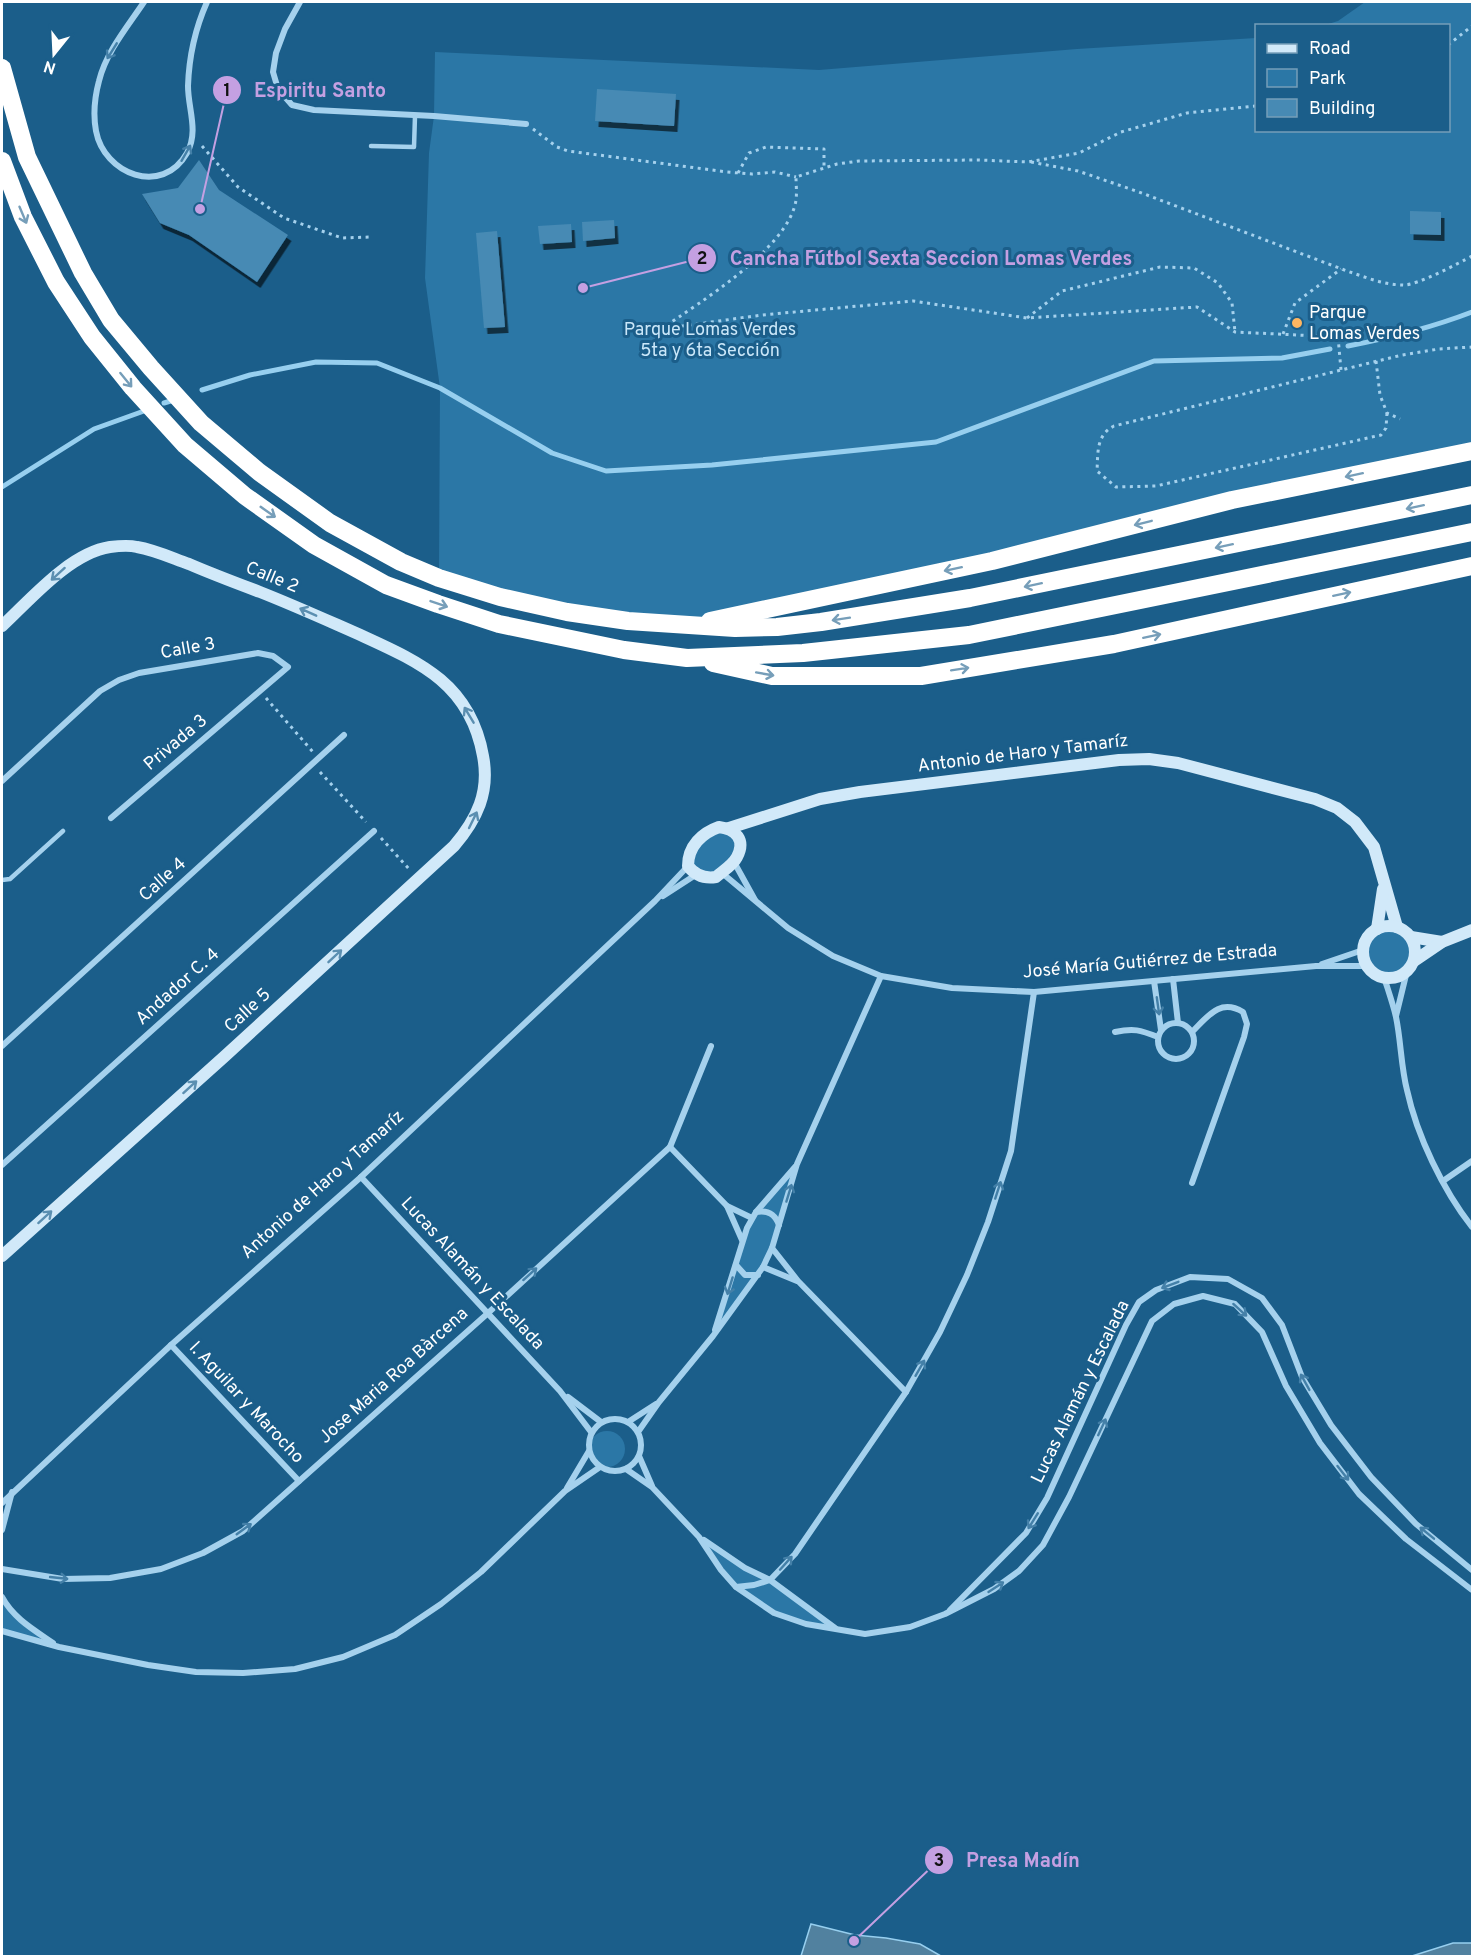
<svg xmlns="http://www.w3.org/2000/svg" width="1474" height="1958" viewBox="0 0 1474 1958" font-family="Overpass,sans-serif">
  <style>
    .green { fill: #2b77a6 }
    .water { fill: #51819f; stroke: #97cfef; stroke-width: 1.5 }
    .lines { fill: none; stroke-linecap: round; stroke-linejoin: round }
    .stream { stroke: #97cfef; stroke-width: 5 }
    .building { fill: #478ab4; filter: url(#shadow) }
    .path { stroke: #a5d1ed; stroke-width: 3; stroke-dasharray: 3 4.5; stroke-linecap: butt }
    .lane { stroke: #a5d1ed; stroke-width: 4.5 }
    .street { stroke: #a5d1ed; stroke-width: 6 }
    .secondary { stroke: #d1e9f9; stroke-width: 12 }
    .highway { stroke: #fff; stroke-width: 18 }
    .oneway { stroke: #4480a8 }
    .oneway2 { stroke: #769eb9 }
    .oneway3 { stroke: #5b8fb1 }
    .poi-dot { fill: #feb661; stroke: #1b5e8a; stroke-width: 2 }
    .labels { text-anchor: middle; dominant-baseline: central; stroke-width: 6; stroke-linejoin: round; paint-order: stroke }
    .poi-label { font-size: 18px; fill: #fff; stroke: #1b5e8a; text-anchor: start }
    .park-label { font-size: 18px; fill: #cae7f9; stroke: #1b5e8a }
    .street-label { font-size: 18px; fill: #fff; stroke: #1b5e8a }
    .leader { fill: none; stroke: #c4a0e2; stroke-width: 2 }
    .callout-dot { fill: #c4a0e2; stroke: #1b5e8a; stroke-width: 2 }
    .mark-label { font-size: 18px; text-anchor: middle; font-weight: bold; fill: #111 }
    .callout-label { font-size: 20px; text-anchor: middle; font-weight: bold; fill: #c4a0e2; stroke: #1b5e8a; stroke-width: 6; stroke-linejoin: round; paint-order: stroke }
  </style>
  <defs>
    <filter id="shadow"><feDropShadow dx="3.5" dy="6" stdDeviation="0" flood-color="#0009"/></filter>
  </defs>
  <rect width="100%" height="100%" fill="#1b5e8a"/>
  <g class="green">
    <path d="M1365,2H1472V450L690,625L628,621L439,578L440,388L425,278L429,153L434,116L435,52L819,70L1077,49L1256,38V130H1448V26L1325,25L1338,21Z"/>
    <path d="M729,828L740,847L716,877L692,871L694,845Z"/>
    <circle cx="1389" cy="952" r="26"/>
    <path d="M797,1164L763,1267L713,1336L747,1228Z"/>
    <circle cx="607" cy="1449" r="18"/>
    <path d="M699,1537L770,1580L838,1630L774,1613L736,1587Z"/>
    <path d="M2,1597L7,1606L59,1647L2,1631Z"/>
  </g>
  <g class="water">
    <path d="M811,1924L855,1935L886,1938L920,1944L941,1956H801Z"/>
    <path d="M1453,1943H1472V1956H1412Z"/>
  </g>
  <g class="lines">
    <g class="stream">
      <path d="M1348,346C1390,338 1433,327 1472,312"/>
      <path d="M202,390L250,375L316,362L377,363L440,388L552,453L606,471L712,465L936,442L1154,361L1282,358L1330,349"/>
      <path d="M164,403L174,400"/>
      <path d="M2,487L94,429L144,411"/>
    </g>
  </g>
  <g class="building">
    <path d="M597,89L676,94L674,126L595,121Z"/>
    <path d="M199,160L219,190L288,235L257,282L189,235L160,223L142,194L178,188Z"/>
    <path d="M1410,211L1441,212V235L1410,234Z"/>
    <path d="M614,220L615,238L583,241L582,222Z"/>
    <path d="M571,224L572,242L540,244L538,226Z"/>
    <path d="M497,231L505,327L484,328L476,233Z"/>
  </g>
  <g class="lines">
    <g class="path">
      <path d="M1448,45L1472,26"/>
      <path d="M1256,106L1187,113L1121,132L1079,153L1028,162L979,160L859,161L837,164L796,177C796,184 797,193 796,200C789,248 699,303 661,329L762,315L913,301L1027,318L1197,307L1235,332L1338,337L1341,370"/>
      <path d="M533,129L557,147L568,151L727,172L752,174L775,172L796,177"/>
      <path d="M202,146L238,187L284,218L342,238L371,237"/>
      <path d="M1031,162L1078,171L1139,192L1347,271C1365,277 1384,285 1403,285C1416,286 1459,263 1472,256"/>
      <path d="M738,173L749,153L766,147L824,149V167"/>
      <path d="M1027,318L1062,291L1160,267L1194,268L1218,283L1232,303L1235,332"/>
      <path d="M1283,334L1295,303L1341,269"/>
      <path d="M1376,361L1380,395L1387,413L1400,419"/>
      <path d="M1387,413L1386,428L1381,435L1156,486L1116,487L1097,471C1098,453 1096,435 1114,426L1402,355L1439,349L1472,347"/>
      <path d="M266,698L313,752"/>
      <path d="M320,772L366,822"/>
      <path d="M381,838L409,869"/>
    </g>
    <g class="lane">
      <path d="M371,146L414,147L415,116"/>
      <path d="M2,880L10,879L63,831"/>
    </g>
    <g class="street">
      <path d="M144,2C128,26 106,52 99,81C95,96 93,115 96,131C104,174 162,197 187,153C199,131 188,109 188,86C189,56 195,29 207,2"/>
      <path d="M300,2L285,29L276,53L273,72L278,89L292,105L314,110L434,116L526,124"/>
      <path d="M2,781L100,691L119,680L139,673L258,653L273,656L288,667L111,818"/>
      <path d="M734,862L755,900"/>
      <path d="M722,873L788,928L833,956L881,976L952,988L1034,992L1316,966H1368"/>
      <path d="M663,896L697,874"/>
      <path d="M1322,964L1363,950"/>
      <path d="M1384,977C1388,990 1393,1004 1396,1017C1401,1041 1401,1067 1407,1090C1417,1136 1443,1190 1472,1227"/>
      <path d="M1173,979L1178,1023"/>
      <path d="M1154,981L1161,1030"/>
      <path d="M1396,1016L1407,971"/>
      <circle cx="1176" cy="1041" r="18"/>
      <path d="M1115,1032C1134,1028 1140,1030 1158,1037"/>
      <path d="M2,1046L344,735"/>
      <path d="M670,1147L727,1206L752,1218"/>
      <path d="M2,1165L374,831"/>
      <path d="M361,1177L560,1391L591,1432"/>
      <path d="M1443,1181L1472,1161"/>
      <path d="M1192,1183L1244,1037L1247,1024L1243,1012C1220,998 1208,1016 1192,1032"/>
      <path d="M727,1206L742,1240"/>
      <path d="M756,1212C768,1210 775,1214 779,1225"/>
      <path d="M772,1248L798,1281L906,1392"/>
      <path d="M736,1265L745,1275H758"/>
      <path d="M763,1267L797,1281"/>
      <path d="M715,1330L747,1228L756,1212L795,1167"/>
      <path d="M171,1345L299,1481"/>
      <path d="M568,1397L601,1422"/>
      <circle cx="615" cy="1445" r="26"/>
      <path d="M628,1422L656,1404"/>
      <path d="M638,1432L659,1402L713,1336L763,1267L772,1248L797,1164L881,976"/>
      <path d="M639,1456L652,1486"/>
      <path d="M626,1469L652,1487L699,1537L721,1570L736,1587L774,1613L806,1624L865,1634L910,1627L945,1614L994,1589L1019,1571L1043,1545L1069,1497L1152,1321L1174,1304L1203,1296L1235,1304L1262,1332L1286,1386L1320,1443L1359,1494L1406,1539L1472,1590"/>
      <path d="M567,1488L589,1451"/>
      <path d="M2,1503L171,1345L361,1177L655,901L688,866"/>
      <path d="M2,1530L12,1492"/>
      <path d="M704,1540L745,1568L770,1580L835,1628"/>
      <path d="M2,1569L63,1579L110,1578L161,1569L203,1553L243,1531L487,1314L670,1147L711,1046"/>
      <path d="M736,1587L754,1585L770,1580L795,1554L906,1392L940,1332L967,1275L988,1222L1011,1151L1034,992"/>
      <path d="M2,1597C13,1618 34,1630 53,1643"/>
      <path d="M950,1610L1026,1533L1047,1498L1126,1325L1139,1302L1156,1290L1190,1277L1228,1279L1262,1298L1282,1325L1302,1377L1331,1425L1371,1477L1416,1524L1472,1570"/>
      <path d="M2,1631L59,1647L148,1665L196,1672L243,1673L295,1669L343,1657L395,1635L441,1604L481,1572L565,1491L600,1467"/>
    </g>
    <g class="secondary">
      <path d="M2,626C31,599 70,553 110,547C118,546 129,545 137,547C155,550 172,558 189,564C212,574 236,583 260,592C293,605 324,619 356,633C417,661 470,682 483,756C490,792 477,819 454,846L225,1056L2,1256"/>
      <path d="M719,827C736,829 746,840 737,857C733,865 723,871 716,877C704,879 695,875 688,866C688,846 702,833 719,827Z"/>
      <path d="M729,828L820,799L860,792L1119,760L1149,759L1178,763L1315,799L1337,808L1355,822L1374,847L1397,927"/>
      <circle cx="1389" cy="952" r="26"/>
      <path d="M1377,929L1383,889"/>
      <path d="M1411,937L1442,942"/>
      <path d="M1414,961L1442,942L1472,930"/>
    </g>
    <g class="highway">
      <path d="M2,68L27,157L83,273L111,320L151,368L201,423L259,472L330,523L401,562L439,578L500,597L567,612L628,621L735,628L777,627L821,622L970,598L1472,495"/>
      <path d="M2,161L23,217L56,282L92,337L133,388L185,445L245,496L314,545L386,585L438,604L499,624L624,650L687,658L803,653L969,635L1472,532"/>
      <path d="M710,621L992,561L1232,500L1472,451"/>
      <path d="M713,663L772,676H921L1114,644L1472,566"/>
    </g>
  </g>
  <defs><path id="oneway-shaft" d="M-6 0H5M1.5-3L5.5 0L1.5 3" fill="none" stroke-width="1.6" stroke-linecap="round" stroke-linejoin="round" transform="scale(1.5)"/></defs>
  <g class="oneway">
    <use href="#oneway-shaft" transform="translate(112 51) rotate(122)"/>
    <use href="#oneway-shaft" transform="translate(186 153) rotate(-60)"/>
    <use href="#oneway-shaft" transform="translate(1158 1006) rotate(82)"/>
    <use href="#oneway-shaft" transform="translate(998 1190) rotate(-72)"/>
    <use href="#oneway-shaft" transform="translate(789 1193) rotate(-73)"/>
    <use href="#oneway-shaft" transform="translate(530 1274) rotate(-42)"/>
    <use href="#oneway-shaft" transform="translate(1170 1285) rotate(159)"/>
    <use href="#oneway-shaft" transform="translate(730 1286) rotate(107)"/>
    <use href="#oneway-shaft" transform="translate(1240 1310) rotate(42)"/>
    <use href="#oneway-shaft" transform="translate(920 1368) rotate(-60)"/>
    <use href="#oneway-shaft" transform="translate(1305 1382) rotate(-119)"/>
    <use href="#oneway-shaft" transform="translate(1102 1427) rotate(-65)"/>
    <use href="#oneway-shaft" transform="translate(1343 1473) rotate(52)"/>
    <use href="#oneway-shaft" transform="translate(1033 1521) rotate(122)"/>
    <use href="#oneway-shaft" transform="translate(244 1529) rotate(-36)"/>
    <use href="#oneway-shaft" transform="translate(1427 1533) rotate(-141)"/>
    <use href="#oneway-shaft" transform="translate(786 1563) rotate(-48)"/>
    <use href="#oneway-shaft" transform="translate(59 1578) rotate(6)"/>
    <use href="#oneway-shaft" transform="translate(996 1587) rotate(-33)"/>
  </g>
  <g class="oneway2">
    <use href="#oneway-shaft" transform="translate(23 215) rotate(67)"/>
    <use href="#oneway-shaft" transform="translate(126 380) rotate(51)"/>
    <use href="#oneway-shaft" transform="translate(1354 475) rotate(168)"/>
    <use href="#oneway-shaft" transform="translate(1415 507) rotate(168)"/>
    <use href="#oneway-shaft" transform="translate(268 512) rotate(35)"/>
    <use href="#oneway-shaft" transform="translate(1143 523) rotate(166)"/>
    <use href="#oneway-shaft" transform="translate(1224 546) rotate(168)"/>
    <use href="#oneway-shaft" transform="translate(953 569) rotate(168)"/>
    <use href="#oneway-shaft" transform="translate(1033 585) rotate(168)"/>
    <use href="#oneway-shaft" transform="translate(1342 594) rotate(-12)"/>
    <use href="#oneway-shaft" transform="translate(439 604) rotate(19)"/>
    <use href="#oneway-shaft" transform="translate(841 619) rotate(171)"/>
    <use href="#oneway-shaft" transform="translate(1152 636) rotate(-12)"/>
    <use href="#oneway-shaft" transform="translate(960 669) rotate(-9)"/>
    <use href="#oneway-shaft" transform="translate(765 674) rotate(10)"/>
  </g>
  <g class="oneway3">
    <use href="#oneway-shaft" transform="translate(58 574) rotate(138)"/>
    <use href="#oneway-shaft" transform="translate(308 612) rotate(-156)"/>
    <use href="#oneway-shaft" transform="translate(469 715) rotate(-121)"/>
    <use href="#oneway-shaft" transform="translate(473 820) rotate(-64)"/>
    <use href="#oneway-shaft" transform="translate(335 956) rotate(-43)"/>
    <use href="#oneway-shaft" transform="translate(190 1087) rotate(-42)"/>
    <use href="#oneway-shaft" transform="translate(45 1217) rotate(-42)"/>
  </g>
  <circle class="poi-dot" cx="1297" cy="323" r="6"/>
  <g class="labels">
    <g class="poi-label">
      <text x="1309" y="313">Parque<tspan x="1309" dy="21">Lomas Verdes</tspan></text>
    </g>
    <g class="park-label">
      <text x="710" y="330">Parque Lomas Verdes<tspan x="710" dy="21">5ta y 6ta Sección</tspan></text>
    </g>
    <g class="street-label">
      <text transform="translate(272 578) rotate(22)">Calle 2</text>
      <text transform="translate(188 649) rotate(-10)">Calle 3</text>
      <text transform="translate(176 743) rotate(-40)">Privada 3</text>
      <text transform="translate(1023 754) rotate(-7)">Antonio de Haro y Tamaríz</text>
      <text transform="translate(163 880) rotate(-42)">Calle 4</text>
      <text transform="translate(1150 962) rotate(-5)">José María Gutiérrez de Estrada</text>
      <text transform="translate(178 987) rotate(-42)">Andador C. 4</text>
      <text transform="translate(248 1011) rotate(-43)">Calle 5</text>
      <text transform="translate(323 1185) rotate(-42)">Antonio de Haro y Tamaríz</text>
      <text transform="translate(472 1274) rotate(47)">Lucas Alamán y Escalada</text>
      <text transform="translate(394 1376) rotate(-42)">Jose Maria Roa Bàrcena</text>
      <text transform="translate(1081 1392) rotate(-64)">Lucas Alamán y Escalada</text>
      <text transform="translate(246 1403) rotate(47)">I. Aguilar y Marocho</text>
    </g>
  </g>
  <path class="leader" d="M200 209L227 90M583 288L702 258M854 1941L939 1860"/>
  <g class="callout-dot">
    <circle cx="200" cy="209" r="6"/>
    <circle cx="583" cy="288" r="6"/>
    <circle cx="854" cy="1941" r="6"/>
    <circle cx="227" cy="90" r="15"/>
    <circle cx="702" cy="258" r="15"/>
    <circle cx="939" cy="1860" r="15"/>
  </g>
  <g class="mark-label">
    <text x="227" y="96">1</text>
    <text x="702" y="264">2</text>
    <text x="939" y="1866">3</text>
  </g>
  <g class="callout-label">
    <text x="320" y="97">Espiritu Santo</text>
    <text x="931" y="265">Cancha Fútbol Sexta Seccion Lomas Verdes</text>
    <text x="1023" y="1867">Presa Madín</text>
  </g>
  <rect width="1474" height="1958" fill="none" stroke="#ffffff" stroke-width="6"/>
  <rect x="1255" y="24" width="195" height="108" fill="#1b5e8a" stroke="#769eb9" stroke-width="1.5"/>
  <rect x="1267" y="44" width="30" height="9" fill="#d1e9f9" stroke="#769eb9" stroke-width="1.5"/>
  <text x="1309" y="54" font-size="18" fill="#ffffff">Road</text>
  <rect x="1267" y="69" width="30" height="18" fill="#2b77a6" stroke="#769eb9" stroke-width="1.5"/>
  <text x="1309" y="84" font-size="18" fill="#ffffff">Park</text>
  <rect x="1267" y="99" width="30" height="18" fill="#478ab4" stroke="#769eb9" stroke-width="1.5"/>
  <text x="1309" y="114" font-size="18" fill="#ffffff">Building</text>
  <g transform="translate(54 54) rotate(198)" stroke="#1b5e8a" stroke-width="4.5" paint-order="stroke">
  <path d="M0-4.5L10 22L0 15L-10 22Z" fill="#ffffff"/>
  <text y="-9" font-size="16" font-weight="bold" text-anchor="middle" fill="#ffffff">N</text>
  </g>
</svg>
